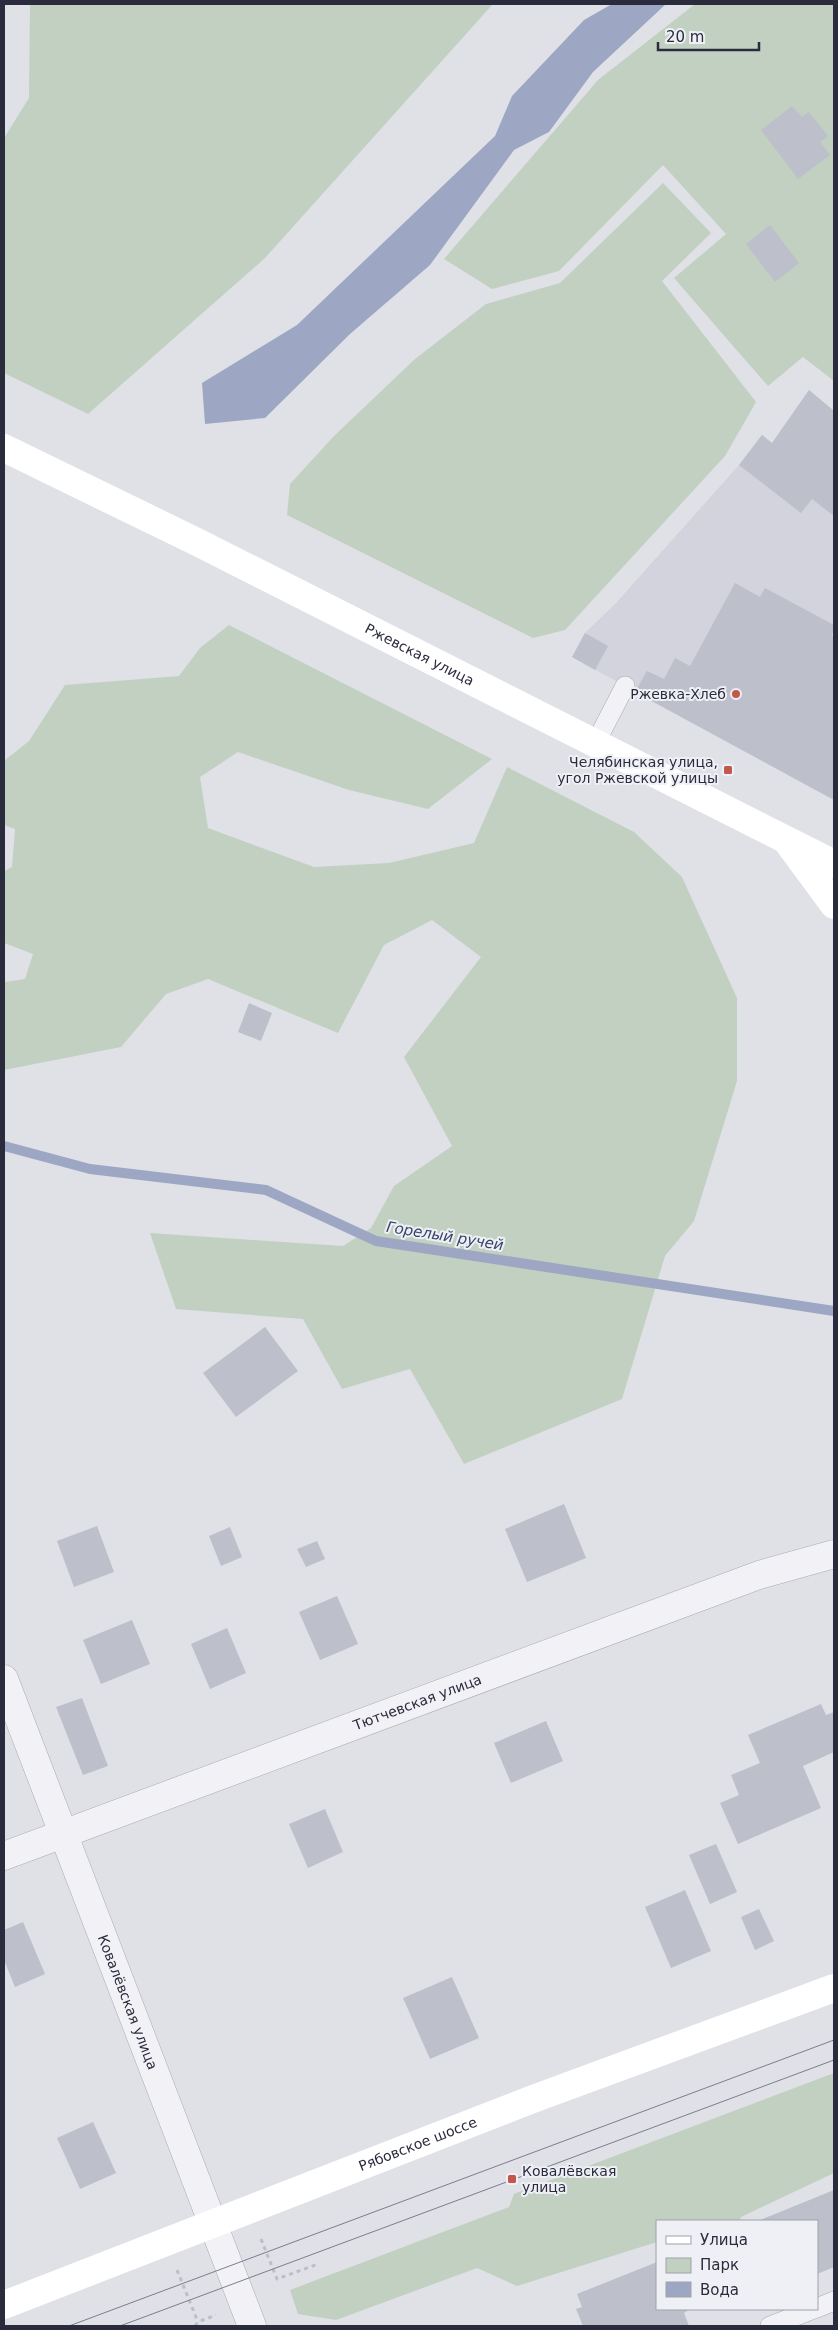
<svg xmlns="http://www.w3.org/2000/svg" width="838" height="2330" viewBox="0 0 838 2330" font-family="'DejaVu Sans',sans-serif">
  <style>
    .built { fill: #d2d3dc }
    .green { fill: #c2d0c1 }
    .water { fill: #9da7c4 }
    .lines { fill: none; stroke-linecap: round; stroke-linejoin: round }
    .stream { stroke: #9da7c4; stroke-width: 10 }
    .building { fill: #bdbfca }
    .service-casing { stroke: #a9abb4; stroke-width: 20 }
    .minor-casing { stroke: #a9abb4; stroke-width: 29 }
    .path { stroke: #bebfc6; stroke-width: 3; stroke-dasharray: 4 4; stroke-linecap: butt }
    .service { stroke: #f2f2f6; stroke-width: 19 }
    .minor { stroke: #f2f2f6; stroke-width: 28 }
    .secondary { stroke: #fff; stroke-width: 28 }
    .tram { stroke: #7a7d8f; stroke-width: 1 }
    .poi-dot { fill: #c2574e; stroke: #eff0f5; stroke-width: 2 }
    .labels { text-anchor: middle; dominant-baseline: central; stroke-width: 4; stroke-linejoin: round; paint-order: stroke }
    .street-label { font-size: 14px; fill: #2a2c3d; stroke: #eff0f5 }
    .poi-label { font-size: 14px; fill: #2a2c3d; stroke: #eff0f5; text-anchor: end }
    .water-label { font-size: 15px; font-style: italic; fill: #37436d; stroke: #eff0f5 }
  </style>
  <rect width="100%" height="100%" fill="#dfe1e7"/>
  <path class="built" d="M809,390L834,411V800L572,657L585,633L616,603L739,465L762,435L772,443Z"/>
  <g class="green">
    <path d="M30,4H493L265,258L88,414L4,373V138L29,98Z"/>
    <path d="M695,4H834V381L803,357L768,386L674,278L726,234L663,165L559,271L492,289L444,259L598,80Z"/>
    <path d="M663,183L711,233L662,281L756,402L725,456L565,630L533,638L287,515L290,484L334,436L415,359L486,304L560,283Z"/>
    <path d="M229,625L492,759L428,809L349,790L238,752L200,777L208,828L314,867L389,863L474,843L507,767L634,832L682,877L737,998V1081L694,1221L665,1256L622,1399L464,1464L410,1369L342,1389L303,1319L176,1309L150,1233L343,1246L371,1228L394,1186L452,1146L404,1057L481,957L432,920L384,945L338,1033L208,979L166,994L121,1047L4,1070V982L25,979L33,954L4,943V871L12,867L15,829L4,825V761L29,741L65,685L179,676L200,648Z"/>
    <path d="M834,2073V2173L741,2217L739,2221H657V2242L517,2286L477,2268L336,2320L298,2314L290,2290L509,2207L514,2194Z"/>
  </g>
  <path class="water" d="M612,4H666L593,72L549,132L514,150L430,265L350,334L265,418L205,424L202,383L297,325L495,136L512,96L584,20Z"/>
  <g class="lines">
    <path class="stream" d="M4,1146L90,1169L266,1190L376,1241L834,1311"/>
  </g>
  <g class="building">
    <path d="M792,106L802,117L809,112L828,136L820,142L830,155L798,179L761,130Z"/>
    <path d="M770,225L799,263L775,282L746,244Z"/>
    <path d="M809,390L834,411V516L812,499L801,513L739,465L762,435L772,443Z"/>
    <path d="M735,583L760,597L765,588L834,625L832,636L834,637V800L635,692L647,671L664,679L675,658L690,666Z"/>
    <path d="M585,633L608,646L595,670L572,657Z"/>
    <path d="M249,1003L272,1013L261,1041L238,1032Z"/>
    <path d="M265,1327L298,1371L236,1417L203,1373Z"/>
    <path d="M564,1504L586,1558L527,1582L505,1529Z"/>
    <path d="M97,1526L114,1572L74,1587L57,1541Z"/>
    <path d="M230,1527L242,1557L221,1566L209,1536Z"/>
    <path d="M317,1541L325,1559L306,1567L297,1549Z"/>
    <path d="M337,1596L358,1644L320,1660L299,1612Z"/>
    <path d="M132,1620L150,1664L101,1684L83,1640Z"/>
    <path d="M227,1628L246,1673L210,1689L191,1644Z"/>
    <path d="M82,1698L108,1766L83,1775L56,1707Z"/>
    <path d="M821,1704L826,1715L834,1712V1752L803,1766L821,1808L738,1844L720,1803L739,1795L731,1775L760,1763L748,1735Z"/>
    <path d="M546,1721L563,1761L511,1783L494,1743Z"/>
    <path d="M325,1809L343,1852L308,1868L289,1824Z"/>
    <path d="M716,1844L737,1892L710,1904L689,1855Z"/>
    <path d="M685,1890L711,1951L671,1968L645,1907Z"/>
    <path d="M759,1909L774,1941L755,1950L741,1917Z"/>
    <path d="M23,1922L45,1974L15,1987L4,1960V1930Z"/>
    <path d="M452,1977L479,2038L430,2059L403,1998Z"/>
    <path d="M93,2122L116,2173L80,2189L57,2138Z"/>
    <path d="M834,2190V2267L817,2274V2221H758Z"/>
    <path d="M657,2262V2309H690L684,2313L689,2326H583L576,2309L582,2307L577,2294Z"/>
  </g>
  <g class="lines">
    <g class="service-casing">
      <g id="service">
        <path d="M595,744L625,686"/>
        <path d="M817,2308L834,2301"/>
        <path d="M770,2326L814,2309"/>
      </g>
    </g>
    <g class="minor-casing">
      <g id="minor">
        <path id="s1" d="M4,1679L252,2326"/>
        <path id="s2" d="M4,1856L759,1575L834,1554"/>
      </g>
    </g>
    <g class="path">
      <path d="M261,2239L277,2279L318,2264"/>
      <path d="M177,2270L198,2322"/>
      <path d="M195,2326L198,2322L216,2315"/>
    </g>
    <use href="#service" class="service"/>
    <use href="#minor" class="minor"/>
    <g class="secondary">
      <path id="s3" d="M4,448L199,543L834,864"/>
      <path d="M789,844L834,905"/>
      <path id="s4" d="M4,2305L533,2099L834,1988"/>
    </g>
    <g class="tram">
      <path d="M69,2326L834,2040"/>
      <path d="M120,2326L834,2060"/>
    </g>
  </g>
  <g class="poi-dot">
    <circle cx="736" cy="694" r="5"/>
    <rect x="723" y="765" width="10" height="10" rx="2.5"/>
    <rect x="507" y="2174" width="10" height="10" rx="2.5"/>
  </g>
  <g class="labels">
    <g class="street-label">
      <text stroke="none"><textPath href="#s3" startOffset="464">Ржевская улица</textPath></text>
      <text stroke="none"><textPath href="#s2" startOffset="441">Тютчевская улица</textPath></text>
      <text stroke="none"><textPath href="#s1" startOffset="346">Ковалёвская улица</textPath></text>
      <text stroke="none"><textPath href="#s4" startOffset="444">Рябовское шоссе</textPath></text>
    </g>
    <g class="poi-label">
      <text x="726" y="694">Ржевка-Хлеб</text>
      <text x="718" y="762">Челябинская улица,<tspan x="718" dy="16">угол Ржевской улицы</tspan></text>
      <text x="522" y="2171" text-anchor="start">Ковалёвская<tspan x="522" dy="16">улица</tspan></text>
    </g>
    <g class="water-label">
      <text transform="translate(445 1236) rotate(9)">Горелый ручей</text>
    </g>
  </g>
  <rect width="838" height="2330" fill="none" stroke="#2a2c3d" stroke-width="10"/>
  <rect x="656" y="2220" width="162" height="90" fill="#eff0f5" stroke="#a0a2ab"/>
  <rect x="666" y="2236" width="25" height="8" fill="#ffffff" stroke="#a0a2ab"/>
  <text x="700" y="2245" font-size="15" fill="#2a2c3d">Улица</text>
  <rect x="666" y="2258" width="25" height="15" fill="#c2d0c1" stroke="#a0a2ab"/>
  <text x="700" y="2270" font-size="15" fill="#2a2c3d">Парк</text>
  <rect x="666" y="2282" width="25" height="15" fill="#9da7c4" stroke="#a0a2ab"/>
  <text x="700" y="2295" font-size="15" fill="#2a2c3d">Вода</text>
  <path d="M658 42v8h101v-8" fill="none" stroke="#2a2c3d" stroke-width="2.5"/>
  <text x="666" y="42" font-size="15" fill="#2a2c3d" stroke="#eff0f5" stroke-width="4" paint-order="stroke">20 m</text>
</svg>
